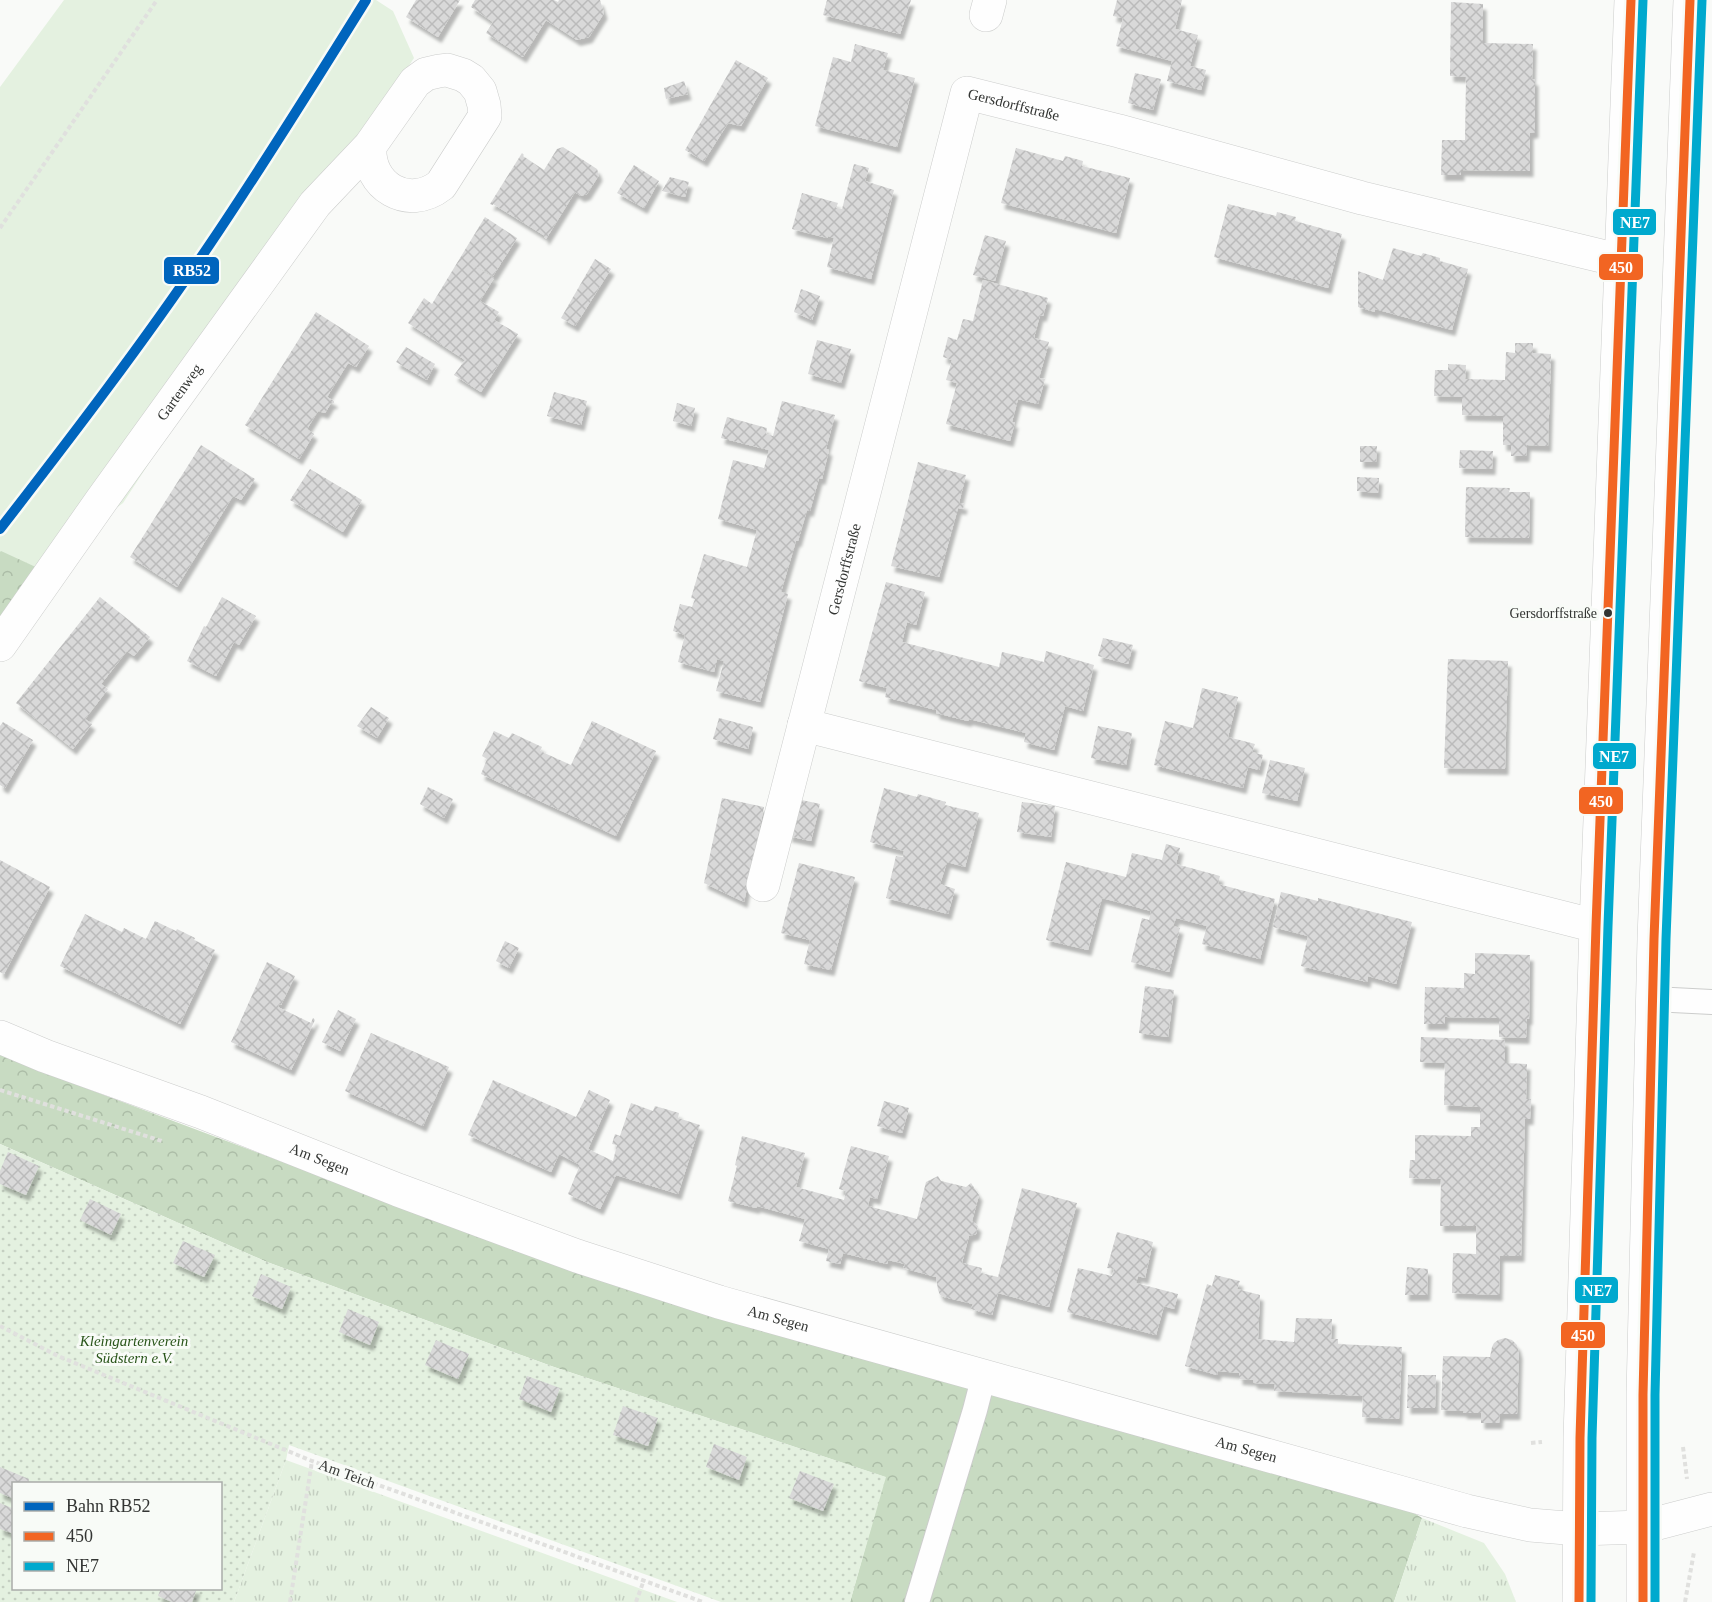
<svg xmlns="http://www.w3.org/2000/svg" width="1712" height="1602" viewBox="0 0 1712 1602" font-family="'Times New Roman',serif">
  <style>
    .grass { fill: #e4f1e0 }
    .forest { fill: url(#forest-crowns) }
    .park { fill: url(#park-tufts) }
    .garden { fill: url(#garden-dots); fill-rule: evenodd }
    .building { fill: url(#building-cross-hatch); filter: url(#shadow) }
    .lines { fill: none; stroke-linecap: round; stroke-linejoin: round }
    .service-casing { stroke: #cccdcc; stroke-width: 26 }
    .minor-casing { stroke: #cccdcc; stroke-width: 34 }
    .secondary-casing { stroke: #cccdcc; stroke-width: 34 }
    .path { stroke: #e0e0de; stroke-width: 4; stroke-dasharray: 4.5 3; stroke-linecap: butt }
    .service { stroke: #fefefe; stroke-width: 24 }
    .minor { stroke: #fefefe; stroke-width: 33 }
    .secondary { stroke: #fefefe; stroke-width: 33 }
    .bus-1-casing { stroke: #f8fbf7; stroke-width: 14 }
    .bus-2-casing { stroke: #f8fbf7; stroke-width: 14 }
    .bus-1 { stroke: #f26522; stroke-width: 9 }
    .bus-2 { stroke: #00a9ce; stroke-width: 9 }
    .rail-1-casing { stroke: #f8fbf7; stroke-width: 15 }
    .rail-1 { stroke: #0065bd; stroke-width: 10 }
    .bus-dot { fill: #333533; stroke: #f8fbf7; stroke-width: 2 }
    .labels { text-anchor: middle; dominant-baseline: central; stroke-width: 6; stroke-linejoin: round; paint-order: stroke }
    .bus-label { font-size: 14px; fill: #333533; stroke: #f8fbf7; text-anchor: end }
    .street-label { font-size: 15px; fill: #333533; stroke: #f8fbf7 }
    .park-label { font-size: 15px; font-style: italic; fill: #29551a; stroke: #f8fbf7 }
    .line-badge { stroke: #f8fbf7; stroke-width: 2 }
    .badge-label { font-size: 16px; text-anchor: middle; font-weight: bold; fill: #fff }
  </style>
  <defs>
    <pattern id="forest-crowns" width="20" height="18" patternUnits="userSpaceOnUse" patternTransform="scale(1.5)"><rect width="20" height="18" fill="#c8dbc2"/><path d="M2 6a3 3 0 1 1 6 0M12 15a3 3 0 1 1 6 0" fill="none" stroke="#acbda7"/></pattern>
    <pattern id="park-tufts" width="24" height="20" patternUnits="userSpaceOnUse" patternTransform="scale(1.5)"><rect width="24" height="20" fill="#e4f1e0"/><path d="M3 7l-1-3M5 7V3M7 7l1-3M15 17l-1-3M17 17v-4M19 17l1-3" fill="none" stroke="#c4cfc1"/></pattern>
    <pattern id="garden-dots" width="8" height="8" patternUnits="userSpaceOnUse" patternTransform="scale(1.5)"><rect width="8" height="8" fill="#e4f1e0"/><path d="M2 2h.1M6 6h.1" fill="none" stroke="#c4cfc1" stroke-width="1.8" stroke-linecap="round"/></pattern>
    <pattern id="building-cross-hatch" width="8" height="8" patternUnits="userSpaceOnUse" patternTransform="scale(1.5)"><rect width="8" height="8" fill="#d9d9d9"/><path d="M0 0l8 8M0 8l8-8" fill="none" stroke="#bbb"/></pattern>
    <filter id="shadow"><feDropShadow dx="3.5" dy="6" stdDeviation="1.5" flood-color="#0004"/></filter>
  </defs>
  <rect width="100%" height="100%" fill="#f9faf8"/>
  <path class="grass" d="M64,0H376L393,11L414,58L123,503L38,568L0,552V87Z"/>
  <g class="forest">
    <path d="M1,551L38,568L0,621V552Z"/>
    <path d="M0,1053L40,1071L392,1203L1398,1503L1422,1518L1394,1602H850L885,1477L554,1367L267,1262L0,1144Z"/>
  </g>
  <g class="park">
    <path d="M286,1460L677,1602H234Z"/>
    <path d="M1422,1518L1484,1543L1505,1574L1516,1602H1394Z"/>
  </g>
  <path class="garden" d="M0,1144L267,1262L554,1367L886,1477L850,1602H721L289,1445L286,1460L234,1602H0ZM14,1484H220V1588H14Z"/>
  <g class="building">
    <path d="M416,0H460L438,37L406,17Z"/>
    <path d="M475,0H554L558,2L559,0H600L604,13L589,37L577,40L546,20L523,57L486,33L493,22L471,7Z"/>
    <path d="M827,0H911L900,34L823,15Z"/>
    <path d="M1117,0H1182L1175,29L1198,35L1190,66L1206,70L1201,90L1167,81L1172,61L1116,46L1123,18L1113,16Z"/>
    <path d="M1451,2L1483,4V43L1533,44L1532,79L1535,80V132L1530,133V171L1461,170V175H1441L1442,140H1465L1466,77L1450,76Z"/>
    <path d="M855,44L888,53L883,70L915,78L897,147L815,126L833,57L851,62Z"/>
    <path d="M736,60L768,78L741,126L728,123L704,161L685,150Z"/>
    <path d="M1135,73L1161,79L1153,110L1128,103Z"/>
    <path d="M684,81L688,94L666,99L664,88Z"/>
    <path d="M563,147L597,169L599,175L587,194L581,196L575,192L546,239L544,237L545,236L493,204V205L490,204L522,153L524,155L523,156L544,170L557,149Z"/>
    <path d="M1016,148L1063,161L1065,156L1083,161L1082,166L1130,178L1116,233L1001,203Z"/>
    <path d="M854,164L869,168L865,181L894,190L871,279L827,267L834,238L828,236L827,238L792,229L802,193L838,203L836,208L842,209Z"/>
    <path d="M634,165L659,181L644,208L617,193Z"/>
    <path d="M670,177L689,182L685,197L662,191Z"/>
    <path d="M1228,204L1276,216L1277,212L1296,217L1295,221L1342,234L1328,288L1214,257Z"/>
    <path d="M485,217L517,238L493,276L463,259L494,278L480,301L499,312L494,320L518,334L481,392L454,375L465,360L408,323L424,298L432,304Z"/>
    <path d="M985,235L1006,241L995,281L973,275Z"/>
    <path d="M1393,248L1421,256L1423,253L1440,258V261L1468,269L1452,330L1375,309V312L1358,307V271L1383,280Z"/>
    <path d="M595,259L611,269L575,326L561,318Z"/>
    <path d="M983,280L1048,298L1043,316L1040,315L1034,338L1049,342L1039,378L1045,379L1038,404L1018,399L1012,422H1015L1010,441L946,424L957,383L946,380L952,360L943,357L948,337L957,340L963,319L973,321Z"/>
    <path d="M801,289L820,296L812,320L794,312Z"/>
    <path d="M316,312L369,346L356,367L348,363L327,397L334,401V403H331L325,413L318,411L307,429L314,434L299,459L245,425Z"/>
    <path d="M817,340L851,349L841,383L808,374Z"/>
    <path d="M1515,343H1533V353L1551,354L1548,446L1527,445L1526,456H1511V445H1503V416L1462,415V397L1434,396L1435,370H1448V364L1466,365L1465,379L1505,380L1506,352L1515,353Z"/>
    <path d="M406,347L435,364L427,380L396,362Z"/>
    <path d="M554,392L587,401L581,425L547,416Z"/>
    <path d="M782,401L835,415L826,449L829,450L822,479L819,478L810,511L807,510L798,541H796L781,592L788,594L760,702L716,691L724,661L717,659L714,672L678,662L685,635L673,631L680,604L692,607L695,599L691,598L704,554L747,567L757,530L718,519L733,460L764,468L769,450L721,438L727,417L767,428L766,434L773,436Z"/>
    <path d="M677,403L695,408L691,426L673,421Z"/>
    <path d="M201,445L255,479L241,500L233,496L177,587L130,557Z"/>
    <path d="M1360,446H1377L1376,462H1360Z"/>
    <path d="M1460,450L1493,451L1492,469L1459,468Z"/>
    <path d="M918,462L966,475L959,503L964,504L963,509L958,508L939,577L891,566Z"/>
    <path d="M310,469L362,500L343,532L290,500Z"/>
    <path d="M1357,477L1379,478L1378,493L1357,491Z"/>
    <path d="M1466,487L1510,488L1509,492H1530L1529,538L1465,537Z"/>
    <path d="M886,582L925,592L916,625L907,622L902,642L999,667L1002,652L1044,662L1046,651L1094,665L1083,711L1065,706L1054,750L1024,742L1026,733L969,719L968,721L936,713V710L885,697L887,688L859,681Z"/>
    <path d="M100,597L150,637L134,656L127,651L101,684L108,689L85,719L92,724L73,749L16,703Z"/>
    <path d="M222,597L256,616L239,645L234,642L216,676L187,661L204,626L206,627Z"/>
    <path d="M1103,638L1133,645L1128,664L1098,656Z"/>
    <path d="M1448,659L1508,661L1505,769L1444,768Z"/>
    <path d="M1202,688L1238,697L1228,737L1255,744L1252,752L1263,755L1259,770L1248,767L1243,788L1154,765L1165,721L1193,728Z"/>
    <path d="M371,707L389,718L377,738L357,726Z"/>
    <path d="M719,718L753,727L748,749L713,739Z"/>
    <path d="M592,721L656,751L616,836L481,774L487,759L482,756L494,731L509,738L512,733L542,747L540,751L571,765Z"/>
    <path d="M3,722L33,740L5,788L0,785V726Z"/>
    <path d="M1098,726L1132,733L1126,765L1091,758Z"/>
    <path d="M1270,760L1305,768L1297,801L1262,793Z"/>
    <path d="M428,787L453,799L444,818L420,804Z"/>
    <path d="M884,788L917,797L918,794L946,802L945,805L979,813L965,867L947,862L940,884L955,889L948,914L886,898L896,856L903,857L904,851L870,842Z"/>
    <path d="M722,798L764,807L744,902L704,883Z"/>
    <path d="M797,799L820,804L811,841L788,836Z"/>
    <path d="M1022,802L1055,806L1051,837L1017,832Z"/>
    <path d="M1166,844L1180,848L1176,864L1220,876L1218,884L1275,899L1260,959L1202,944L1207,926L1176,918L1173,926L1180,928L1169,972L1131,962L1142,918L1149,920L1151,911L1102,898L1088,950L1046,940L1066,862L1126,877L1132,853L1162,860Z"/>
    <path d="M0,860L50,887L4,974L0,972Z"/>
    <path d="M799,863L855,877L831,970L804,964L810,940L781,933Z"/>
    <path d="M1281,892L1318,901V898L1412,922L1396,984L1368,976L1367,982L1301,966L1308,936L1273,927Z"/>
    <path d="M85,914L122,932L124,928L146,939L155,921L176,931L177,929L195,938L194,940L215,950L180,1024L60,966Z"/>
    <path d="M505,941L519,948L509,968L496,961Z"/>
    <path d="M1475,953L1530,955L1529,1019H1527L1526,1038L1499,1037V1018L1445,1017V1024H1424L1425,987L1464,988V973L1475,974Z"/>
    <path d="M267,962L295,976L281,1005L279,1004L278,1007L311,1023L313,1018L315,1020L291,1070L231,1042Z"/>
    <path d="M1145,986L1174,990L1168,1037L1139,1033Z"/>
    <path d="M338,1010L356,1019L340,1051L322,1042Z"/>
    <path d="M371,1033L449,1067L423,1126L345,1091Z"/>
    <path d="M1421,1037L1505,1040V1063L1527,1064L1526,1099H1531L1530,1119H1525L1521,1256H1500L1499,1295L1452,1293L1453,1253L1476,1254V1226H1440L1441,1179L1409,1178L1410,1160H1415V1135L1471,1136V1127H1480V1107L1444,1105L1445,1063L1420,1062Z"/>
    <path d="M493,1080L576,1117L589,1090L610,1100L588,1149L613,1161L617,1145L612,1144L615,1134L620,1136L631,1103L653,1111L655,1106L679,1113L678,1118L700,1125L678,1194L616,1175L600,1209L568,1194L580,1165L559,1154L551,1172L468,1135Z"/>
    <path d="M884,1101L909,1108L902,1133L877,1126Z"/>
    <path d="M742,1136L805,1153L796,1187L844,1200L846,1191L839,1189L851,1146L889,1156L877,1199L870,1197L868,1206L917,1219L926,1182L938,1176L941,1181L966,1187L971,1183L979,1195L972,1221L978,1226L976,1234L969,1236L962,1263L982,1268L981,1273L998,1277L1022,1188L1077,1203L1049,1307L998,1293L992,1315L971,1309L973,1304L944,1297L940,1295L938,1290L936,1277L903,1268L905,1264L888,1260L887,1264L843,1253L840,1264L826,1261L829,1249L799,1241L805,1219L757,1206L756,1208L728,1201L737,1166L735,1165Z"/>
    <path d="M8,1152L39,1166L26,1195L0,1184V1171Z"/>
    <path d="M90,1199L121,1214L111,1235L80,1220Z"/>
    <path d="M1117,1232L1153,1242L1145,1278L1138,1276L1136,1283L1178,1294L1174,1309L1164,1306L1156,1335L1067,1312L1078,1268L1112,1276L1114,1269L1107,1268Z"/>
    <path d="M183,1241L215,1255L204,1277L173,1263Z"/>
    <path d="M1407,1267L1428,1269L1427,1295H1405Z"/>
    <path d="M261,1274L291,1287L282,1309L252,1296Z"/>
    <path d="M1215,1275L1240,1281L1237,1289L1260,1295L1258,1339L1294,1342L1296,1318L1332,1319L1331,1339H1338V1344L1402,1347L1399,1419L1362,1417L1363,1396L1274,1391L1275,1384L1254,1383L1253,1380L1239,1379V1373L1218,1371L1217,1375L1185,1366L1207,1284L1212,1286Z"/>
    <path d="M348,1309L379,1322L370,1345L339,1332Z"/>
    <path d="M1505,1338L1512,1340L1517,1345L1519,1353L1517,1414H1500L1499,1423H1481V1413H1463L1464,1411L1441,1410L1443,1356L1490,1357L1492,1347L1494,1343L1498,1340Z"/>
    <path d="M436,1340L469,1354L458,1379L425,1365Z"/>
    <path d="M1408,1375H1436L1435,1408H1407Z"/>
    <path d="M527,1376L560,1388L551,1412L519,1399Z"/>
    <path d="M623,1406L658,1418L648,1446L613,1435Z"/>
    <path d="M714,1444L747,1457L739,1480L706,1467Z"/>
    <path d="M0,1467L29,1479L28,1484H14V1499L0,1493Z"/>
    <path d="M800,1471L834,1484L823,1511L789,1498Z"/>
    <path d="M0,1503L14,1509V1534L0,1529Z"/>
    <path d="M161,1588H197L192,1602H172L158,1596Z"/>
  </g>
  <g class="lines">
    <g class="service-casing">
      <g id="service">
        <path d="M1653,999L1712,1002"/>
        <path d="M917,1602L975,1410L984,1375"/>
      </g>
    </g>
    <g class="minor-casing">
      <g id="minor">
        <path d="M986,15L990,0"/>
        <path id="s1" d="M0,645L101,501L315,204L370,146L415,82L426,74L439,71L447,70L463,75L471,80L480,91L484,105L485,116L441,185C408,211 367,186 370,146"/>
        <path d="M804,725L1596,926"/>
        <path id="s2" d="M763,885L967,93L1119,131L1362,198L1622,261"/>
        <path id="s3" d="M0,1037L45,1056L201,1112L398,1190L577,1256L719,1302L1467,1511L1530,1525L1579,1529L1643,1527L1712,1509"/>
      </g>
    </g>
    <g class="secondary-casing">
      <g id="secondary">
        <path d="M1579,1602L1580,1438L1596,926L1631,0"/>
        <path d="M1643,1602V1395L1654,939L1690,0"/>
      </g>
    </g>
    <g class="path">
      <path d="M0,228L157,0"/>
      <path d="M0,1090L162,1141"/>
      <path d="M0,1326L58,1356L312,1461L703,1602"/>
      <path d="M1531,1443L1542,1442"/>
      <path d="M1683,1447L1687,1479"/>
      <path d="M290,1602L312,1461"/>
      <path d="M636,1602L644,1580"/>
      <path d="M1685,1602L1694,1552"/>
    </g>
    <use href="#service" class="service"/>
    <use href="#minor" class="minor"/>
    <use href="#secondary" class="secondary"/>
    <g class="bus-1-casing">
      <g id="bus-1">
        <path d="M1579,1602L1580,1438L1596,926L1631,0"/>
        <path d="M1643,1602V1395L1654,939L1690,0"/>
      </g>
    </g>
    <g class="bus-2-casing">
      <g id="bus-2">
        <path d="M1591,1602L1592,1438L1608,926L1643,0"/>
        <path d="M1655,1602V1395L1666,939L1702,0"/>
      </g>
    </g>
    <use href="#bus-1" class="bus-1"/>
    <use href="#bus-2" class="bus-2"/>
    <g class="rail-1-casing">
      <path id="rail-1" d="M0,529C72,436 144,342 210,244C264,164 315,82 366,0"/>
    </g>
    <use href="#rail-1" class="rail-1"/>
  </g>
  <circle class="bus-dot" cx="1608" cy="613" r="5"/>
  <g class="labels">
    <g class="bus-label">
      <text x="1597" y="613">Gersdorffstraße</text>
    </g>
    <g class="street-label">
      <text stroke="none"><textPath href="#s2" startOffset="866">Gersdorffstraße</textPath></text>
      <text stroke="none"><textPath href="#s1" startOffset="310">Gartenweg</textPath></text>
      <text stroke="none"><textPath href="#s2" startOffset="326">Gersdorffstraße</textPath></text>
      <text stroke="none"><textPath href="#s3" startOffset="342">Am Segen</textPath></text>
      <text stroke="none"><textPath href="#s3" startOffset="828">Am Segen</textPath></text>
      <text stroke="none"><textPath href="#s3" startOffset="1314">Am Segen</textPath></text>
      <text transform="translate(347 1474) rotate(20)">Am Teich</text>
    </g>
    <g class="park-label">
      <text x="134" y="1341">Kleingartenverein<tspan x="134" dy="17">Südstern e.V.</tspan></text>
    </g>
  </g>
  <g class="line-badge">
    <rect x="1612" y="208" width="45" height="28" rx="6" fill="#00a9ce"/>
    <rect x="1598" y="253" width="46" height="28" rx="6" fill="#f26522"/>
    <rect x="163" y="256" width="57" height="29" rx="6" fill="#0065bd"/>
    <rect x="1592" y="742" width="45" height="28" rx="6" fill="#00a9ce"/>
    <rect x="1578" y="786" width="46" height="29" rx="6" fill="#f26522"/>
    <rect x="1574" y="1276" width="45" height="28" rx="6" fill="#00a9ce"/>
    <rect x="1560" y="1321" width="46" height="28" rx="6" fill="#f26522"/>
  </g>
  <g class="badge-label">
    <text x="1635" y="228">NE7</text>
    <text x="1621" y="273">450</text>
    <text x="192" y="276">RB52</text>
    <text x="1614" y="762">NE7</text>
    <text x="1601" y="807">450</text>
    <text x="1597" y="1296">NE7</text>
    <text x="1583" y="1341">450</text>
  </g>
  <rect x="12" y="1482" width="210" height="108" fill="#f8fbf7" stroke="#a9aca9" stroke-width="1.5"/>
  <rect x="24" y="1502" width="30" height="9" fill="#0065bd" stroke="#a9aca9" stroke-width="1.5"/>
  <text x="66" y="1512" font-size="18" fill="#333533">Bahn RB52</text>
  <rect x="24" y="1532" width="30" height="9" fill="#f26522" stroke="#a9aca9" stroke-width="1.5"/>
  <text x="66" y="1542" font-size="18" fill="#333533">450</text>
  <rect x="24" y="1562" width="30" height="9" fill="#00a9ce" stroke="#a9aca9" stroke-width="1.5"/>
  <text x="66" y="1572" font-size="18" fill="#333533">NE7</text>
</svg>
